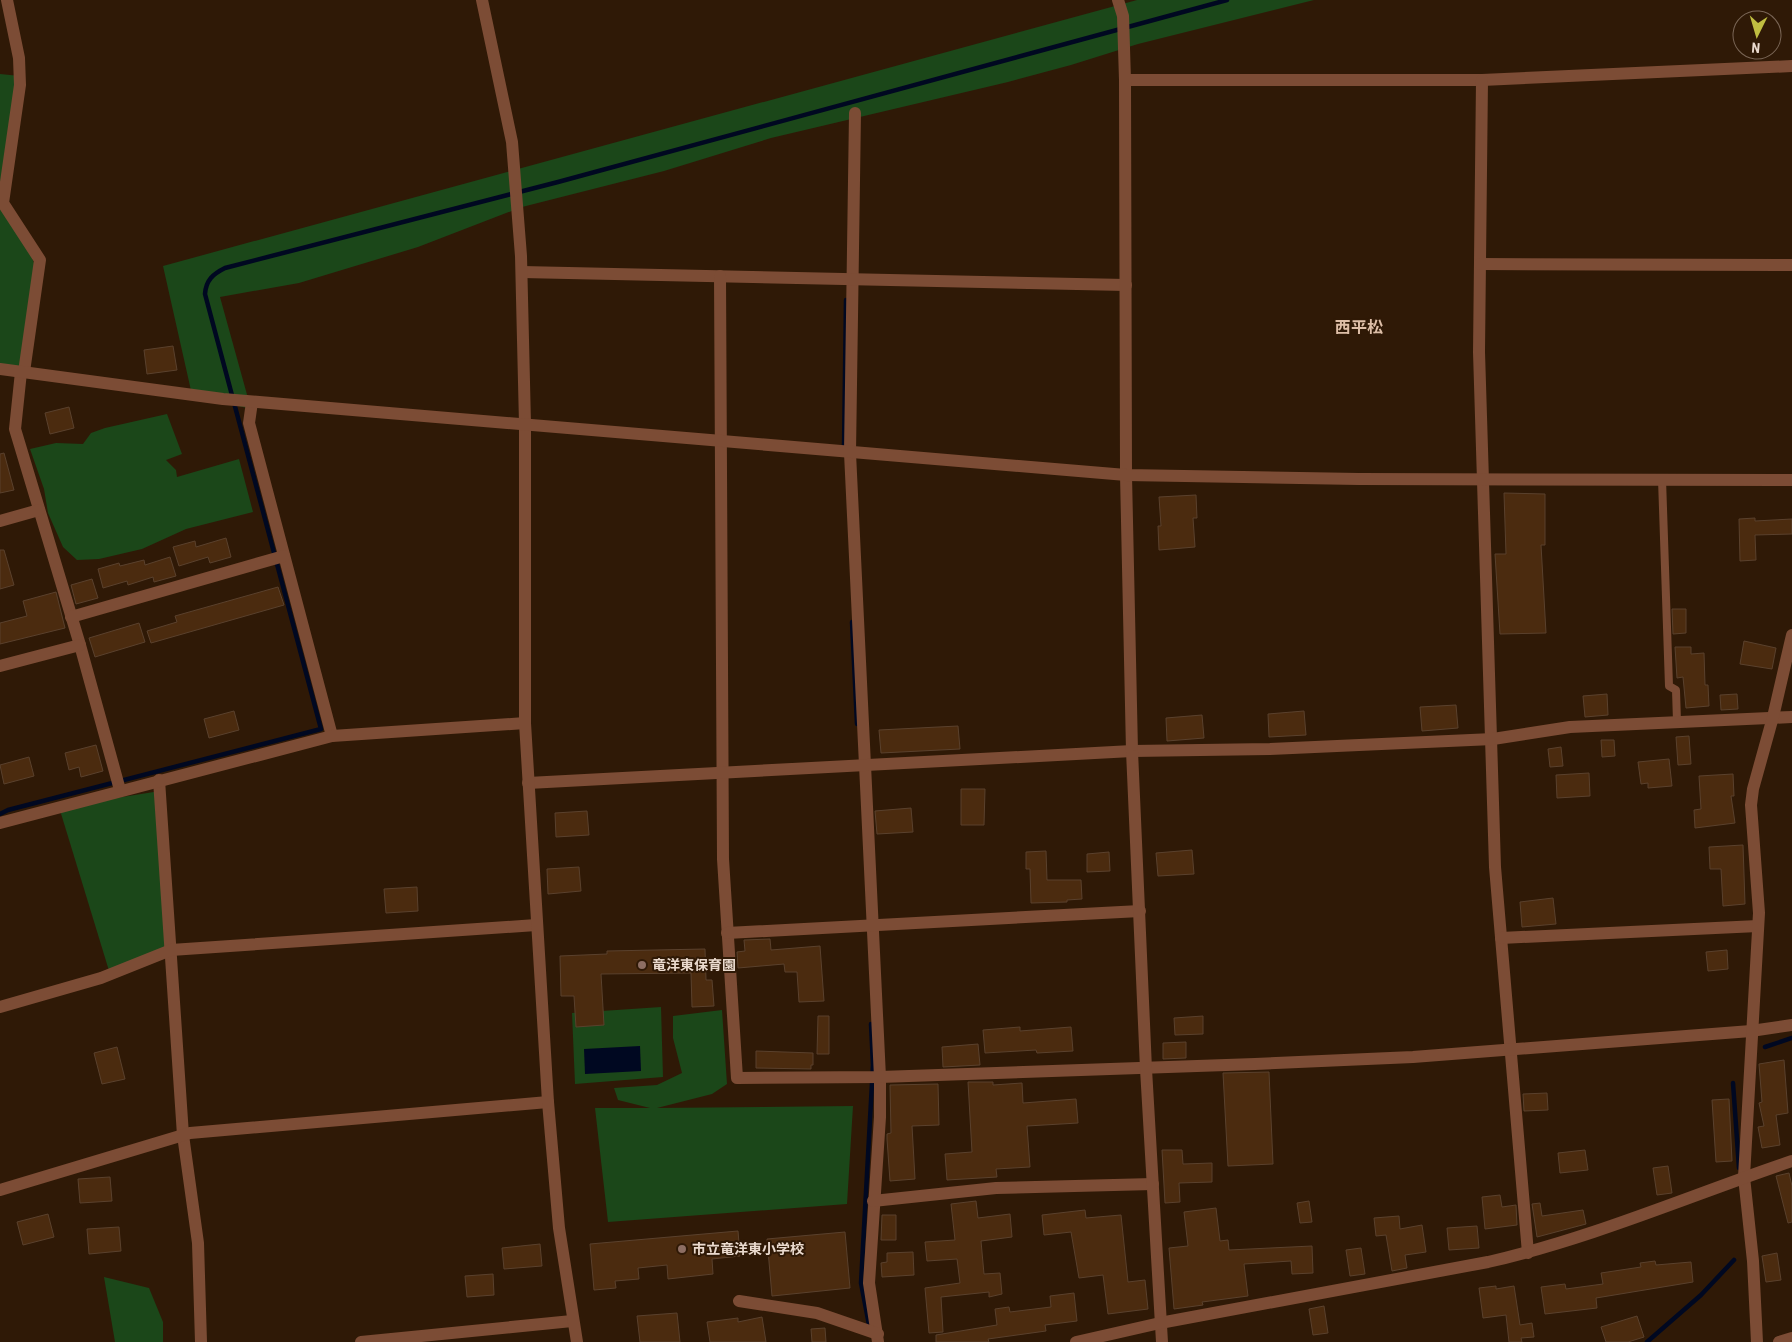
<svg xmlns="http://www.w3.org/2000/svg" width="1792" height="1342" viewBox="0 0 1792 1342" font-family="'Roboto Condensed','Noto Sans JP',sans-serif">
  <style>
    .green { fill: #1b4719 }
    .water { fill: #000821 }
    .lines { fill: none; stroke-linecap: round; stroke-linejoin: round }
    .stream { stroke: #000821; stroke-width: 4.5 }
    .building { fill: #4b2b0f; stroke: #5a412d }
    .service { stroke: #7c4c35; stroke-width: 8 }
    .minor { stroke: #7c4c35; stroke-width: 12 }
    .tertiary { stroke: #7c4c35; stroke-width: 12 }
    .education-dot { fill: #8d6e63; stroke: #2f1906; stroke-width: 2 }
    .labels { text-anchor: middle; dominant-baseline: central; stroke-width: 4; stroke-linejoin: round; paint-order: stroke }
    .poi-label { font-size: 14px; font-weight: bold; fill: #eadace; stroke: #2f1906; text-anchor: start }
    .quarter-label { font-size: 16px; font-weight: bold; fill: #ddbea7; stroke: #2f1906 }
  </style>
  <rect width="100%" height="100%" fill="#2f1906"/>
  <g class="green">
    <path d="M1137,0H1314L1138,44L1071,65L1008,82L771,138L664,171L522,207L418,247L299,283L220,297L251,409L192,395L163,266Z"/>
    <path d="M0,74L20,76L3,203L23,233L38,274L21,372L0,369Z"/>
    <path d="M167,414L182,454L166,460L176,470L177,477L239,459L253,512L186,529L142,549L99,559L77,560L63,547L48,513L44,489L30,449L56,443L83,444L91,433L105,428Z"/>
    <path d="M160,791L171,950L110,974L59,807Z"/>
    <path d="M661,1007L663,1077L575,1084L572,1013Z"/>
    <path d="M722,1010L727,1084L712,1094L657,1108L853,1106L847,1204L608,1222L595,1108H650L618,1100L614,1088L657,1085L682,1073L673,1038V1016Z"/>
    <path d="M104,1277L149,1288L163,1322V1342H115Z"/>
  </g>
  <path class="water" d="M640,1046L641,1071L585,1074L584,1049Z"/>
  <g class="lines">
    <g class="stream">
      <path d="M844,449L846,300"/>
      <path d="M852,622L857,724"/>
      <path d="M0,814L8,810L321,729L205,294C206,280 213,274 225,268L558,182L1227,0"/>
      <path d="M1765,1047L1792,1038"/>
      <path d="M1733,1083L1739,1168"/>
      <path d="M870,1330L861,1283L873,1065L871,1024"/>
      <path d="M1647,1342L1701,1295L1734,1260"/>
    </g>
  </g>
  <g class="building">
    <path d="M173,346L177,370L147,374L144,350Z"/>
    <path d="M69,407L74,428L50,434L45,413Z"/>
    <path d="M4,453L14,490L0,493V454Z"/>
    <path d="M1504,493L1545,494V545H1541L1546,633L1500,634L1495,554H1506Z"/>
    <path d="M1196,495L1197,518H1193L1195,547L1159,550L1158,526H1161L1159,497Z"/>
    <path d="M1755,518V521L1792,519V534L1755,535L1756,560L1740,561L1739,519Z"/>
    <path d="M226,538L231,557L210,563L208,557L179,566L173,547L195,541L196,547Z"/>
    <path d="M0,550H4L14,585L0,589Z"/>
    <path d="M170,557L176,576L154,582L153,577L128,585L127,581L103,588L98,569L119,563L120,566L144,560L145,565Z"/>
    <path d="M92,579L98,598L76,604L71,585Z"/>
    <path d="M278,587L284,605L151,643L147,631L177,622L175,616Z"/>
    <path d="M56,592L65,628L0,644V623L27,616L23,601Z"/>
    <path d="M1672,609H1686V633L1673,634Z"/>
    <path d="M139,623L145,642L95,657L89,638Z"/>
    <path d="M1744,641L1776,648L1772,669L1740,664Z"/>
    <path d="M1675,647H1691V654L1704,653L1705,685H1708L1709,706L1686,708L1683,677L1677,678Z"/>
    <path d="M1607,694L1608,715L1585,717L1583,696Z"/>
    <path d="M1737,694L1738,709L1721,710L1720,695Z"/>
    <path d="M1456,705L1458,728L1422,731L1420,707Z"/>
    <path d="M234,711L239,730L209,738L204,719Z"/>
    <path d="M1304,711L1306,735L1269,737L1268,714Z"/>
    <path d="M1202,715L1204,738L1167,741L1166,718Z"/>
    <path d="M958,726L960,749L881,753L879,730Z"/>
    <path d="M1689,736L1691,764L1678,765L1676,737Z"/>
    <path d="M1601,740H1614L1615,756L1602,757Z"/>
    <path d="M96,745L103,771L81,777L79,767L69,770L65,753Z"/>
    <path d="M1561,747L1563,766L1550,767L1548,749Z"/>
    <path d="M29,757L34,776L4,784L0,765Z"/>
    <path d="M1669,759L1672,786L1648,788V783L1641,784L1638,762Z"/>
    <path d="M1589,773L1590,796L1557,798L1556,775Z"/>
    <path d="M1733,774L1734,796H1731L1735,823L1695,828L1694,810L1701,809L1699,776Z"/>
    <path d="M961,789H985L984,825H961Z"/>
    <path d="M911,808L913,832L877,834L875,811Z"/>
    <path d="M587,811L589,835L556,837L555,813Z"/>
    <path d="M1743,845L1745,904L1723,906L1721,869H1710L1709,847Z"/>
    <path d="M1192,850L1194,874L1158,876L1156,853Z"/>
    <path d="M1046,851L1047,880H1081L1082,899L1067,900V902L1031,903L1030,869H1026V852Z"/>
    <path d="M1109,852L1110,871L1087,872V854Z"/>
    <path d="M579,867L581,891L548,894L547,869Z"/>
    <path d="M417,887L418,911L386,913L384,889Z"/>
    <path d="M1553,898L1556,924L1522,927L1520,902Z"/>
    <path d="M770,939L771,950L820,946L824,1001L799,1002L797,972H785L784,964L738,968L737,952L745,951L744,940Z"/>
    <path d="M705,949L706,980H712L714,1006L692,1007L691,973L601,974L604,1025L576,1027L574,996H561L560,956L607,954V951Z"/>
    <path d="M1727,950L1728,969L1708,971L1706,952Z"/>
    <path d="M818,1016H829V1054H817Z"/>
    <path d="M1203,1016V1034L1175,1035L1174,1018Z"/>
    <path d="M1020,1027V1031L1071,1027L1073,1051L1037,1053L1036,1050L985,1053L983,1030Z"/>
    <path d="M1186,1042V1058L1163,1059V1043Z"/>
    <path d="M978,1044L980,1065L943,1067L942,1047Z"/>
    <path d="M117,1047L125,1079L102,1084L94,1053Z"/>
    <path d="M756,1051L813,1053V1065H811V1069L756,1068Z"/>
    <path d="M1784,1060L1788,1113L1776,1115L1780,1145L1762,1148L1758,1127L1764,1126L1759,1103L1762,1102L1759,1064Z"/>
    <path d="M1269,1072L1273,1164L1228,1166L1223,1073Z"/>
    <path d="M968,1082H993V1085L1022,1083L1023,1103L1076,1099L1078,1123L1027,1126L1030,1167L996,1169L997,1177L947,1180L945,1154L972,1152Z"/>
    <path d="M938,1084L939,1125L912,1126L915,1179L890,1181L887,1139V1134L891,1133L890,1085Z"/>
    <path d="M1547,1093L1548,1110L1524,1111L1523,1094Z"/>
    <path d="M1729,1099L1732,1161L1716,1162L1712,1100Z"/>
    <path d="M1162,1150H1182L1183,1164L1212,1163V1182L1179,1183L1180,1202L1165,1203Z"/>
    <path d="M1585,1150L1588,1170L1560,1173L1558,1153Z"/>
    <path d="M1668,1166L1672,1193L1657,1195L1653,1168Z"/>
    <path d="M1789,1173L1792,1186V1222L1788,1223L1776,1176Z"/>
    <path d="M110,1177L112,1201L80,1203L78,1179Z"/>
    <path d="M1500,1195L1502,1207L1516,1205L1517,1225L1485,1229L1482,1197Z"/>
    <path d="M976,1201L978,1218L1010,1214L1012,1237L981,1241L984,1274L1000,1273L1002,1294L989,1297V1292L941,1297L943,1332L929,1333L925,1288L960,1283L957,1259L927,1261L925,1242L955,1240L951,1204Z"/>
    <path d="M1309,1201L1312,1222L1300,1223L1297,1203Z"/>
    <path d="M1540,1203L1542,1216L1583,1210L1586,1224L1537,1237L1532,1204Z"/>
    <path d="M1216,1208L1220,1241L1228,1240L1229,1250L1312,1246L1313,1273L1292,1274L1291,1261L1244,1264L1248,1296L1202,1302L1203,1305L1174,1309L1169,1248L1188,1246L1184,1212Z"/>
    <path d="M1085,1210L1086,1218L1121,1215L1128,1282L1145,1280L1148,1309L1108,1314L1103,1275L1079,1278L1071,1232L1044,1235L1042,1215Z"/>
    <path d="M48,1214L54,1237L23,1245L17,1222Z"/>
    <path d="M882,1215H896V1240H881Z"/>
    <path d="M1399,1216L1400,1229L1422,1225L1426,1252L1405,1255L1407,1268L1392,1271L1386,1235L1376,1236L1374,1218Z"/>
    <path d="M1477,1226L1479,1248L1449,1250L1447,1228Z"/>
    <path d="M119,1227L121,1251L89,1254L87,1229Z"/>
    <path d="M738,1231L740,1256L712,1259L713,1274L668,1279L667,1265L638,1268L639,1279L615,1281L616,1288L594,1290L590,1244Z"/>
    <path d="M845,1232L850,1288L772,1296L767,1239Z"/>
    <path d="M540,1244L542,1266L504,1269L502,1248Z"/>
    <path d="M1361,1248L1365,1274L1350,1276L1346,1250Z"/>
    <path d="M913,1252L914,1275L882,1277L881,1263L887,1262V1253Z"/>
    <path d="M1777,1253L1781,1280L1766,1282L1762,1256Z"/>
    <path d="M1655,1261L1656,1265L1691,1262L1693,1282L1596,1298L1597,1308L1545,1314L1541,1287L1565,1284L1566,1289L1603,1284L1601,1273L1641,1267L1640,1263Z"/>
    <path d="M493,1274L494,1295L467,1297L465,1276Z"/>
    <path d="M1496,1286V1289L1514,1286L1520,1325L1532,1323L1534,1337L1521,1338L1522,1342H1509L1506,1315L1483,1318L1479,1288Z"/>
    <path d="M1074,1293L1077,1321L1045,1325L1046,1331L988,1339L989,1342H936V1335L997,1325L995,1309L1009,1307L1010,1312L1051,1307L1050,1296Z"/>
    <path d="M1324,1306L1328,1333L1313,1335L1309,1309Z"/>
    <path d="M677,1313L680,1342H640L637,1316Z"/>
    <path d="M1637,1316L1644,1337L1628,1342H1606L1601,1327Z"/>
    <path d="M762,1317L766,1342H710L707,1322L738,1318V1322Z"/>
    <path d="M825,1328L826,1342H812L811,1329Z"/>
  </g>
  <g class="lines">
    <path class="service" d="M1662,479L1669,686L1676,690L1677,722"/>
    <g class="minor">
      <path d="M7,0L19,58L20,85L3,203L40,260L24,372"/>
      <path d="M1125,80H1482L1792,66"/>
      <path d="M1482,80L1479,352L1495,867L1528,1253"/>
      <path d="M855,113L850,453L880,1077V1117L869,1283L878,1342"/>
      <path d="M1480,264L1792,265"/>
      <path d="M522,272L1126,285"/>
      <path d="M720,276L723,859L737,1078L880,1077L1255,1064L1413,1057L1751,1031L1792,1025"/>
      <path d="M21,372L15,429L80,645L120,790"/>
      <path d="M252,402L249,423L332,736"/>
      <path d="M0,521L39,510"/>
      <path d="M71,617L284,556"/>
      <path d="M0,666L80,645"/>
      <path d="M159,780L183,1135L198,1243L201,1342"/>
      <path d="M528,783L1132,751L1270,749L1493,739L1570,727L1792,717"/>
      <path d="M0,823L332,736L525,723"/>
      <path d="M727,933L1140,911"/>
      <path d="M1501,938L1758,926"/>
      <path d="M0,1007L101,978L171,950L536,925"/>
      <path d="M0,1190L190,1133L548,1102"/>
      <path d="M873,1201L996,1188L1153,1184"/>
      <path d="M739,1301L817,1313L878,1334"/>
      <path d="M361,1342L572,1321"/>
      <path d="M1757,1342L1753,1261L1744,1177L1759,913L1751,805L1753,789L1773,717L1792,635"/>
      <path d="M1779,1342L1792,1338"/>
    </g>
    <g class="tertiary">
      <path d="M482,0L512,142L521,256L525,424V723L548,1102L559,1228L577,1342"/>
      <path d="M1118,0L1123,16L1125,80L1126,475L1132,751L1146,1069L1162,1342"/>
      <path d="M0,369L223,399L1126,475L1359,479L1792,480"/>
      <path d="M1076,1342L1160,1323L1488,1262C1593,1238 1691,1195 1792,1161"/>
    </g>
  </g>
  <g class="education-dot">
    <circle cx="642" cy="965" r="5"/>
    <circle cx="682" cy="1249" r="5"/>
  </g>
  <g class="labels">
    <g class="poi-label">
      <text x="652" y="965">竜洋東保育園</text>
      <text x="692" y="1249">市立竜洋東小学校</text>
    </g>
    <g class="quarter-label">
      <text x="1359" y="327">西平松</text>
    </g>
  </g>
  <g transform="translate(1757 35) rotate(185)"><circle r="24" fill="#2f1906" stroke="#7a6656"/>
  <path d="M0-4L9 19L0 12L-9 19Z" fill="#c0be41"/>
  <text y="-8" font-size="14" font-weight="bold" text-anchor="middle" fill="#eadace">N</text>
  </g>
</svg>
